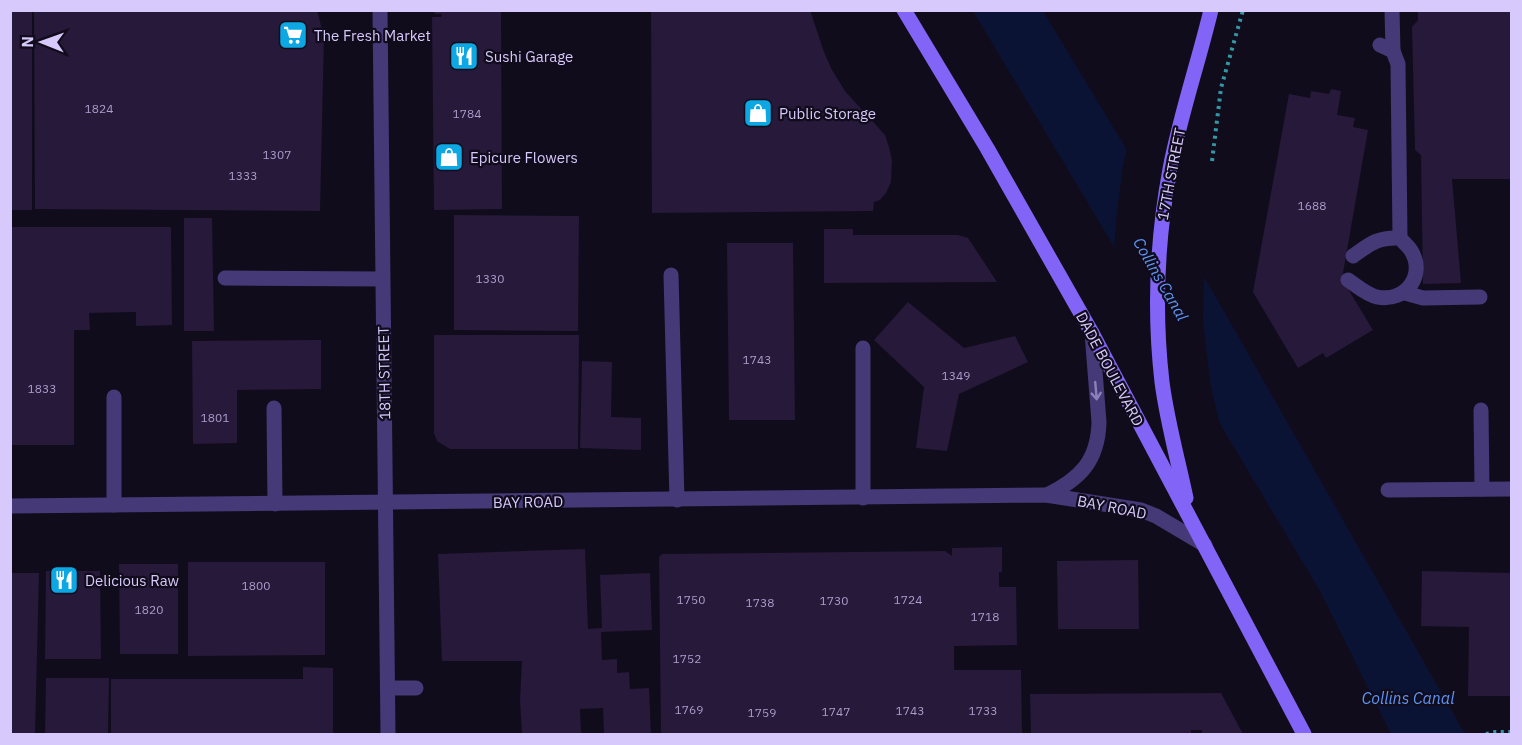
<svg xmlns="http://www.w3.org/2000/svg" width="1522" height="745" viewBox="0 0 1522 745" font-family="'IBM Plex Sans',sans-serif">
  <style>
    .water { fill: #0b1335 }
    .pier { fill: #110c1b }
    .building { fill: #26193a }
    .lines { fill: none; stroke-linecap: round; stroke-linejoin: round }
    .path { stroke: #3398a5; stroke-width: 4; stroke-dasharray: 3 4.5; stroke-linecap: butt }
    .lane { stroke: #463977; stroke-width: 15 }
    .street { stroke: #463977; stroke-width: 15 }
    .secondary { stroke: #8265f6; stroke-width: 15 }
    .oneway { stroke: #8e81ba }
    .labels { text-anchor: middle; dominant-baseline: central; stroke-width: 4.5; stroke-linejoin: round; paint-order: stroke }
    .number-label { font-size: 12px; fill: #ab9dcc }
    .poi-label { font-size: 15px; fill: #d7c9fc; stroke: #110c1b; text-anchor: start }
    .street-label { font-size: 15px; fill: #d7c9fc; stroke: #110c1b }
    .water-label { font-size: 16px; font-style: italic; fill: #5d94f5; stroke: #110c1b }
  </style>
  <rect width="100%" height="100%" fill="#110c1b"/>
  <path class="water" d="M973,11H1043L1217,299L1465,734H1391L1320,591Z"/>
  <path class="pier" d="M1128,145L1204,271L1203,323L1211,387L1222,434L1114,252L1116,220L1123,165Z"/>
  <g class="building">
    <rect x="10" y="10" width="22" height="200"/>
    <path d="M34,10H317L324,37L320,211L35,209Z"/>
    <path d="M431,10H501L502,209L434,210L432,17H441L442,14H436Z"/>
    <path d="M651,10H810L824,52L832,70L845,91L885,135L889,147L892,160L891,182L886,193L880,200L874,202L873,211L652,213Z"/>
    <path d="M1418,10H1512V179H1452L1461,283L1423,284L1421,155L1415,150L1412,27L1418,20Z"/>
    <path d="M1331,89L1341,91L1337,115L1355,118L1353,127L1368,130L1342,279L1373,330L1326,358L1323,353L1298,368L1253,292L1289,94L1310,98L1311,91L1329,94Z"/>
    <path d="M454,215L579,216L578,331L454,330Z"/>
    <path d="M184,218H212L214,331H184Z"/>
    <path d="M10,227H171L172,325L136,326V312L89,313L90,330H74V445H10Z"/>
    <path d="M824,229H853V235H958L968,238L997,282L824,283Z"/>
    <path d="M727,243H793L795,420H729Z"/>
    <path d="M908,302L964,348L1015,336L1028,362L959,394L947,451L916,448L924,387L874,340Z"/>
    <path d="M434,335H579L578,449H450L437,441L434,433Z"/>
    <path d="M321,340V389L237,390V443L193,444L192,341Z"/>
    <path d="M582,361L612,362L611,417L641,418V450L580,448Z"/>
    <path d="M1002,547V572H999V587H1016L1017,645L954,646V670H1021L1022,734H661L659,557L662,554L945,551L952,556V548Z"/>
    <path d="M585,549L588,629L602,628L600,575L650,573L652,630L601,632L602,660L617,659V673L629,672L630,689L649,688L651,734H604L603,708L580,709L581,734H522L520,700L522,661H442L438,554Z"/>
    <path d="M1138,560L1139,629H1058L1057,561Z"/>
    <path d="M188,562H325V655L188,656Z"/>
    <path d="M119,564H178V654H120Z"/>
    <path d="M46,571H100L101,659H45Z"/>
    <path d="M1422,571L1512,573V696H1468L1469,627L1421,626Z"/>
    <path d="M10,573H39L35,734H10Z"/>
    <path d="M303,667L333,668V734H111V679H303Z"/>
    <path d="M46,678H109L108,734H45Z"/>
    <path d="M1221,693L1243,734H1202V730H1191V734H1031L1030,694Z"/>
  </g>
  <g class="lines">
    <g class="path">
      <path d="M1212,161L1221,88L1243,10"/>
      <path d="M1486,734L1495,732H1511V734"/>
    </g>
    <g class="lane">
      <path d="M1392,10L1393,51"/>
      <path d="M1380,45L1393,51L1398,64L1400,238"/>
      <path d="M671,275L677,500"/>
      <path d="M225,278L382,279"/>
      <path d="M1348,280C1357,286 1367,295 1377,297C1407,303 1427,273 1410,249C1407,245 1403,242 1400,238C1377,237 1370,244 1353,256"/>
      <path d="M1405,293L1423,298L1480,297"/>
      <path d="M863,348V498"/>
      <path d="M274,408L275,504"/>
      <path d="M1481,410L1482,489"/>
      <path d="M114,505V397"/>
      <path d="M388,688H416"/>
    </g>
    <g class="street">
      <path d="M380,10L388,734"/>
      <path d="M1388,490L1512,489"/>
      <path d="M1047,495C1080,479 1098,461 1099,422L1092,333"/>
      <path d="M10,506L1046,495L1141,510L1156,516L1205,545"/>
    </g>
    <g class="secondary">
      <path d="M904,10L987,148L1092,333L1304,734"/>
      <path d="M1186,498C1178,460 1167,421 1162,382C1154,312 1157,239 1170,169C1180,116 1198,64 1211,10"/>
    </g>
  </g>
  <defs><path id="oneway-shaft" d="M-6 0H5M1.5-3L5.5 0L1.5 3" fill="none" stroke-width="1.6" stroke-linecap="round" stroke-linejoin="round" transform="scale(1.5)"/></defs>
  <use class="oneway" href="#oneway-shaft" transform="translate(1096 391) rotate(85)"/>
  <defs>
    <g id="supermarket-square" transform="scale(1.5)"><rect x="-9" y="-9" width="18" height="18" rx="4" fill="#0da8e3" stroke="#110c1b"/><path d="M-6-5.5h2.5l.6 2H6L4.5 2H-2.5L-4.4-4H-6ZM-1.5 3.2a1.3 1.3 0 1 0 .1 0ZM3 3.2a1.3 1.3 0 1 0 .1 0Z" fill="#fff"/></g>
    <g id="restaurant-square" transform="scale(1.5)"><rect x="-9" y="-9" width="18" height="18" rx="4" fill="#0da8e3" stroke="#110c1b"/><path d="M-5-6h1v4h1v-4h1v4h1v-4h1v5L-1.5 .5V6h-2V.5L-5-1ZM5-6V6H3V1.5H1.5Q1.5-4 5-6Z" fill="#fff"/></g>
    <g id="shop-square" transform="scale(1.5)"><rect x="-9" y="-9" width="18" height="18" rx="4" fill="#0da8e3" stroke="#110c1b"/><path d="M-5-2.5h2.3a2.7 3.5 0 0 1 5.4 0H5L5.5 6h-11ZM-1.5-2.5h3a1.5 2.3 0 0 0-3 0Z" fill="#fff"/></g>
  </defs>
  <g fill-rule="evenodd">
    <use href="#supermarket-square" x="293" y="35"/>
    <use href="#restaurant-square" x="464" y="56"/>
    <use href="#shop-square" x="758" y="113"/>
    <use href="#shop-square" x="449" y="157"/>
    <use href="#restaurant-square" x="64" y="580"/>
  </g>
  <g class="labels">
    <g class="number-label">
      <text x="99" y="108">1824</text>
      <text x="467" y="113">1784</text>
      <text x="277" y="154">1307</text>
      <text x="243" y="175">1333</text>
      <text x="1312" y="205">1688</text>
      <text x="490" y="278">1330</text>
      <text x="757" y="359">1743</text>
      <text x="956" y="375">1349</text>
      <text x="42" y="388">1833</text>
      <text x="215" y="417">1801</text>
      <text x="256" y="585">1800</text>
      <text x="691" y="599">1750</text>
      <text x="908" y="599">1724</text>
      <text x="834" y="600">1730</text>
      <text x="760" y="602">1738</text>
      <text x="149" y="609">1820</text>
      <text x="985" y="616">1718</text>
      <text x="687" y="658">1752</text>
      <text x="689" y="709">1769</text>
      <text x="910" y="710">1743</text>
      <text x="983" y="710">1733</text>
      <text x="836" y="711">1747</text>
      <text x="762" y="712">1759</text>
    </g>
    <g class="poi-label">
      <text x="314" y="35">The Fresh Market</text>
      <text x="485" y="56">Sushi Garage</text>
      <text x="779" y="113">Public Storage</text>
      <text x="470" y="157">Epicure Flowers</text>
      <text x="85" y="580">Delicious Raw</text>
    </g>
    <g class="street-label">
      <text transform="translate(1171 174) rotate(-79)">17TH STREET</text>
      <text transform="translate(1110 369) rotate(62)">DADE BOULEVARD</text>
      <text transform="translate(384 373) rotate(-91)">18TH STREET</text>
      <text transform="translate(528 502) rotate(-1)">BAY ROAD</text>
      <text transform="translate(1112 507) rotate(11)">BAY ROAD</text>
    </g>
    <g class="water-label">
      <text transform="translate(1161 279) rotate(60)">Collins Canal</text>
      <text x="1408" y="698">Collins Canal</text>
    </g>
  </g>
  <rect width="1522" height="745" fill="none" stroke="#d7c9fc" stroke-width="24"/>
  <g transform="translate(42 42) rotate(271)" stroke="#110c1b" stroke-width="4.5" paint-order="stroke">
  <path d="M0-4.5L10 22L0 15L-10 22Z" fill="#d7c9fc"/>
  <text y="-9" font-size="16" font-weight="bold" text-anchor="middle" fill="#d7c9fc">N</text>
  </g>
</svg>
